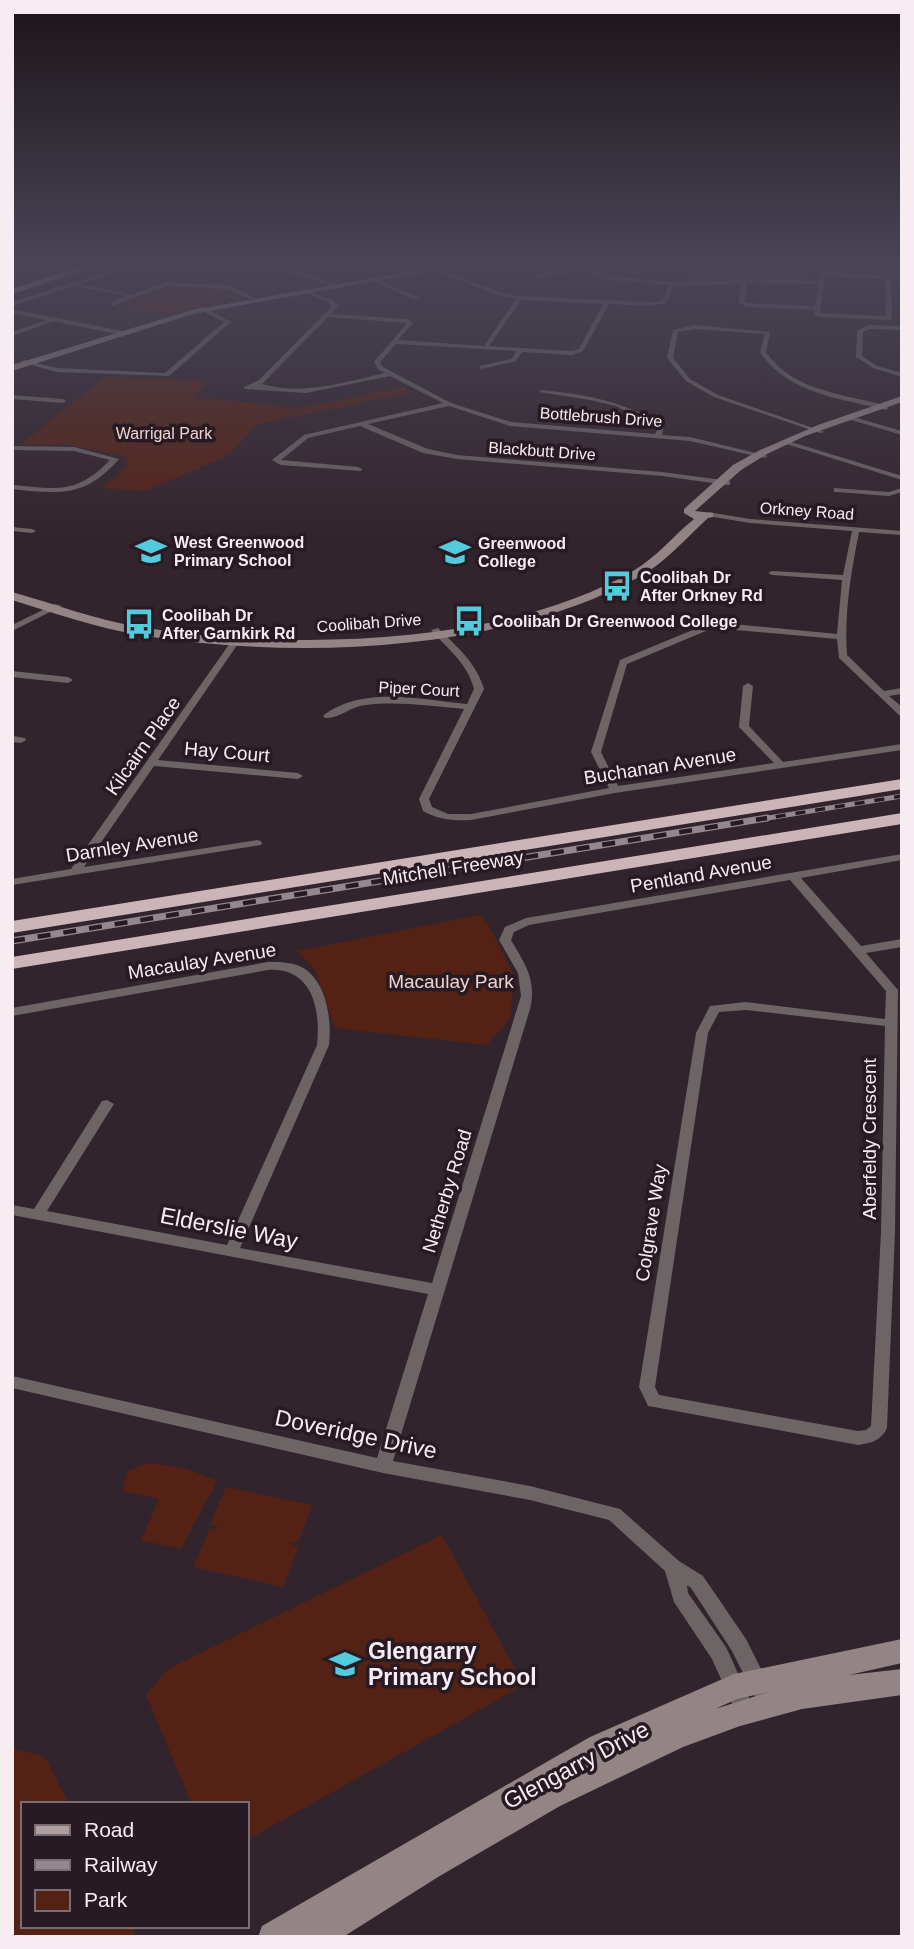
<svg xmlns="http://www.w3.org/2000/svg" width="914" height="1949" viewBox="0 0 914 1949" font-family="Arial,sans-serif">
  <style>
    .green { fill: #542215 }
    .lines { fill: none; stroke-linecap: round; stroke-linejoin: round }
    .minor { fill: #6d6465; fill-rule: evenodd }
    .secondary { fill: #938586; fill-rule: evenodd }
    .primary { fill: #b19ea0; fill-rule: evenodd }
    .motorway { fill: #cbb5b8; fill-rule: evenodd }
    .rail-far1-casing { stroke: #94888f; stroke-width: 5 }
    .rail-casing { stroke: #94888f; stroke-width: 7 }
    .rail-far1 { stroke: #281a23; stroke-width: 3.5; stroke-dasharray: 10; stroke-linecap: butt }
    .rail { stroke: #281a23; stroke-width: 4.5; stroke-dasharray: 13; stroke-linecap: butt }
    .labels { text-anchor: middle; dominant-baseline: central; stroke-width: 7; stroke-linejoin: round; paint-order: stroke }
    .far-street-label { font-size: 16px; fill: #f6ecf1; stroke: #281a23 }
    .far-park-label { font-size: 16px; fill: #edd3cb; stroke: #281a23 }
    .far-poi-label { font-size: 16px; font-weight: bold; fill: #f6ecf1; stroke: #281a23; text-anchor: start }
    .street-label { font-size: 19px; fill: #f6ecf1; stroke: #281a23 }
    .park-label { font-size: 19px; fill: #edd3cb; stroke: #281a23 }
    .near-street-label { font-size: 23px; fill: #f6ecf1; stroke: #281a23 }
    .near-poi-label { font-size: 23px; font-weight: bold; fill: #f6ecf1; stroke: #281a23; text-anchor: start }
  </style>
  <rect width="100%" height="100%" fill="#32242c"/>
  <g class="green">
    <path d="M619,265L902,266V276L820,272L814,273L812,280L774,278L683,282V273L633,270Z"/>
    <path d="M185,284L227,287L243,298L164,315L116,305L135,296Z"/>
    <path d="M105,377L204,380L206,384L193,397L298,408L404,387L415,392L258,424L228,456L145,491L101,488L118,475L128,461L126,457L64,444L20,445Z"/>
    <path d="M480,915L488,924L514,976L510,1019L487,1045L335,1028L315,970L297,951Z"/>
    <path d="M147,1463L185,1468L217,1481L181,1549L141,1540L159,1499L122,1491L128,1471Z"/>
    <path d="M226,1487L312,1505L298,1543L291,1542L290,1544L298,1547L283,1587L193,1567L210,1528L218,1529L219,1527L210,1524Z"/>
    <path d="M442,1535L524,1685L247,1840V1804H192L146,1695L168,1669Z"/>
    <path d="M12,1748L45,1757L69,1804H23V1926H131L137,1937H12Z"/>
  </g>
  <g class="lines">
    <g class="minor">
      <path d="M127,265H136L80,284L131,295L165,282L230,285L259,300L254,301L229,289L166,286L112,306L110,303L127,296L75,286L12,306V302Z"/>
      <path d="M205,265L281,266L341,286L336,287L281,270Z"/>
      <path d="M380,265H388L412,275L407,276Z"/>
      <path d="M572,265H579L602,275L672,282L775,279L819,281L820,274L823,272L888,276L891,278L892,318L889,320L817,317L814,315L815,310L747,307L739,303L741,284L674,286L666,303L651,306L609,304L583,351L572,355L522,352L516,361L481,369L479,366L512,359L516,351L396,344L380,362L383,367L451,403L511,422L655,434L658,428L616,406L590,400L539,392L542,390C589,395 623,401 664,426L662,435L690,437L768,456L764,458L690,441L510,426L449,406L368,424L428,449L457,455L662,472L730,481V485H727L662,476L457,459L423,453L360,426L308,438L281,460L358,467L362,469L361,471L281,465L272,460L304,435L443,403L390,376L306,393L244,389V387L259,380L332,306L328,302L302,291V289L332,300L338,306L331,314L407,319L413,323L398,340L484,346L516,299L495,294L434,270V268L499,292L519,296L651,302L662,301L669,285L601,279L584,271L535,277L532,275L579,269ZM825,276L885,279L886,316L820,313ZM747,283L819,284L815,306L748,303L745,302ZM521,300L603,304L579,349L572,351L489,346ZM328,317L407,323L374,362L378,369L385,373C345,382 303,396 262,384Z"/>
      <path d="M373,277L419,298L420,299L415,300L371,280Z"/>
      <path d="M199,307H203L231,322L169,376L57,372L21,362L24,360L57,368L165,373L224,322L199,309Z"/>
      <path d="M12,309L122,331L125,333L122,335L53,321L12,336V332L47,320L12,313Z"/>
      <path d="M695,325L770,332L766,352C787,383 823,391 858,399C868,401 880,403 889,408L886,410C840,398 789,395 760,352L765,334L695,329L678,332L673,358L690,379L718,395L825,432L820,433L714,397L686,381L667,358L673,330Z"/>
      <path d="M869,325L902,326V330L870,329L863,332L862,356L877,366L902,373V377L873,368L856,357L857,331Z"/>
      <path d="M12,395L63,399L66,401L63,403L12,399Z"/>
      <path d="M850,416L902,431V435L848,419V417Z"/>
      <path d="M785,440L902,476V480L783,443L782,442Z"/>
      <path d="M12,446L74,447L119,459C85,498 59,494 12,489V485C57,489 76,495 110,460L74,451L12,450Z"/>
      <path d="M834,488L889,492L902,488V492L889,496L837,492H834Z"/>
      <path d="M708,512L750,519L902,531V535L859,532C851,573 844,613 847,655L884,691L902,688V694L889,696L902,707V716L899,715L839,658L837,639L713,628L627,664L601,752L618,786L774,763L739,727L743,686L748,683L753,686L749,726L783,762L902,744V750L615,793L471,820C454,821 439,820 423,811L419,799L464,709C431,706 398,701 366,705C351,706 339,719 325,718L323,716C362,685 421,700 467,704L474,689C467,662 448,650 431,630L438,628C457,647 476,662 484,689L429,799L432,807L448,814H471L609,788L591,752L620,660L712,622L837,634L842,580L772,575L768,573L772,571L843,575L852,531L750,523L708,516Z"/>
      <path d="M12,527L32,529L36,531L32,533L12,531Z"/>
      <path d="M55,604L62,606L12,631V625Z"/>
      <path d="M238,635L242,638L158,760L298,773L303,776L298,779L154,766L84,867L257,840L261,841L262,843L261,845L12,885V879L71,869L235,636Z"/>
      <path d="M12,671L68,677L73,680L68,683L12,677Z"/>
      <path d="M12,736L25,738L26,740L21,743L12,742Z"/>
      <path d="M902,854V860L801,878L861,946L902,939V947L866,953L898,990L895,1232L887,1428C881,1441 871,1443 858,1445L654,1407L648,1406L639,1387L696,1033L710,1006L746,1002L885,1019L886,991L790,880L529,925L514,932L511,940C525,964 537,980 530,1009L393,1461L530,1486L620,1509L679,1561L703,1576L746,1639L779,1705L776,1711L769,1714L762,1711L732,1651L691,1588L687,1585L688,1593L726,1647L755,1711L752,1717L745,1720L738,1717L712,1659L674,1602L665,1571L609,1520L530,1500L383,1473L12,1388V1376L377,1458L428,1294L12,1215V1205L34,1209L102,1101L107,1100L114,1104L47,1211L227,1245L317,1045C321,1009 312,967 268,970L12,1016V1008L268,962C280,962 295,962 305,969C327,984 332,1021 329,1045L240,1248L432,1283L521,996L518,973L499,940L505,927L526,918ZM746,1010L885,1026L881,1232L871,1426L866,1430L858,1431L659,1395L655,1387L708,1033L719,1012Z"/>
    </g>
    <g class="secondary">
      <path d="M447,265H464L193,314L12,371V365L192,310Z"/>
      <path d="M902,396V402L805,436L767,454L741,470L695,511L713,513V517L708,518C686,538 665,563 639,577C501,653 293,660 140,635C97,628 54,613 12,600V592C55,604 96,620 140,627C286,651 503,647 633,571C657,557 673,536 694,519L684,513V509L733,465L760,450L818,425Z"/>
      <path d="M902,1639V1663L849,1675L902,1669V1695L802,1709L740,1726L683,1747L560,1806L438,1877L343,1937H258L262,1926L590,1737L734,1674ZM769,1692L715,1709L737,1699Z"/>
    </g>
    <path class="primary" d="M86,265H98L12,294V289Z"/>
    <g class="motorway">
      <path d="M902,779V789L12,933V921Z"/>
      <path d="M902,813V824L12,969V957Z"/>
    </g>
    <g class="rail-far1-casing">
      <path id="rail-far1" d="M756,820L902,796"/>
    </g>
    <g class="rail-casing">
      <path id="rail" d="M12,941L767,818"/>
    </g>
    <use href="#rail-far1" class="rail-far1"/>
    <use href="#rail" class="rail"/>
  </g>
  <linearGradient id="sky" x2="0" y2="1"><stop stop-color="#1c1418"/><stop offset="0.49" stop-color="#494556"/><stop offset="1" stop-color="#494556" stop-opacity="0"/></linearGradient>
  <rect width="914" height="538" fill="url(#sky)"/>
  <defs>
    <g id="school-bare" transform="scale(2.415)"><path d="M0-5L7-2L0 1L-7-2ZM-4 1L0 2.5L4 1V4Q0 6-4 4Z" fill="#54cadd" stroke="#281a23" stroke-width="2.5" paint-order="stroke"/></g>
    <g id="bus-bare" transform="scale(2.415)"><path d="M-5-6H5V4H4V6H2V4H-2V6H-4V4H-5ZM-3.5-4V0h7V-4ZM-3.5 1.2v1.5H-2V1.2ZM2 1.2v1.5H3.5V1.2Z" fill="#54cadd" stroke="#281a23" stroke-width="2.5" paint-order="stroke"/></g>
  </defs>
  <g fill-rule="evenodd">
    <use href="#school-bare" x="151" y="551"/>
    <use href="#school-bare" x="455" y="552"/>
    <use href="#bus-bare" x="617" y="586"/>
    <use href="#bus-bare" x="469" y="621"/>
    <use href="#bus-bare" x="139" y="624"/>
    <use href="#school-bare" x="345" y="1664"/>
  </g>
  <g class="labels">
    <g class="far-street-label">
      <text transform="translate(601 417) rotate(4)">Bottlebrush Drive</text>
      <text transform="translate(542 451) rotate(4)">Blackbutt Drive</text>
      <text transform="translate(807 511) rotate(4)">Orkney Road</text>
      <text transform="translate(369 623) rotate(-4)">Coolibah Drive</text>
      <text transform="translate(419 689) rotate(3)">Piper Court</text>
    </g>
    <g class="far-park-label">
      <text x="164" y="433">Warrigal Park</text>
    </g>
    <g class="far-poi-label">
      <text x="174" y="542">West Greenwood<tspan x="174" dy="18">Primary School</tspan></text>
      <text x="478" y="543">Greenwood<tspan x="478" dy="18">College</tspan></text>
      <text x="640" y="577">Coolibah Dr<tspan x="640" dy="18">After Orkney Rd</tspan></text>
      <text x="162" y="615">Coolibah Dr<tspan x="162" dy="18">After Garnkirk Rd</tspan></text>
      <text x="492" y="621">Coolibah Dr Greenwood College</text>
    </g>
    <g class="street-label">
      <text transform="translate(143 746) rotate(-55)">Kilcairn Place</text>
      <text transform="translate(227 752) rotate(5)">Hay Court</text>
      <text transform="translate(660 766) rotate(-9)">Buchanan Avenue</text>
      <text transform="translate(132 845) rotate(-9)">Darnley Avenue</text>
      <text transform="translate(453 868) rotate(-9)">Mitchell Freeway</text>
      <text transform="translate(701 874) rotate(-10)">Pentland Avenue</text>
      <text transform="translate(202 961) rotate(-9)">Macaulay Avenue</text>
      <text transform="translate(869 1139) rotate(-90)">Aberfeldy Crescent</text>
      <text transform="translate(447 1191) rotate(-73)">Netherby Road</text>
      <text transform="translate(651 1223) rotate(-81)">Colgrave Way</text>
    </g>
    <g class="park-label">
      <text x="451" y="981">Macaulay Park</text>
    </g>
    <g class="near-street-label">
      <text transform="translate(229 1228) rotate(11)">Elderslie Way</text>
      <text transform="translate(356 1434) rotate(12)">Doveridge Drive</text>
      <text transform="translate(576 1765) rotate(-28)">Glengarry Drive</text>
    </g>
    <g class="near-poi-label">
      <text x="368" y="1651">Glengarry<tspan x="368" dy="26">Primary School</tspan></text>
    </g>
  </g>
  <rect width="914" height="1949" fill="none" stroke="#f6ecf1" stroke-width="28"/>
  <rect x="21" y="1802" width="228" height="126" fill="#281a23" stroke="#7a6e75" stroke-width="2"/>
  <rect x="35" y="1825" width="35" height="10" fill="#b19ea0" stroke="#7a6e75" stroke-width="2"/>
  <text x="84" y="1837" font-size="21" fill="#f6ecf1">Road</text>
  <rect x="35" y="1860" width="35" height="10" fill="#94888f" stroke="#7a6e75" stroke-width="2"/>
  <text x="84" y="1872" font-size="21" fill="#f6ecf1">Railway</text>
  <rect x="35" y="1890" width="35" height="21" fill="#542215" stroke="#7a6e75" stroke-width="2"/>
  <text x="84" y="1907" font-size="21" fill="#f6ecf1">Park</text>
</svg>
